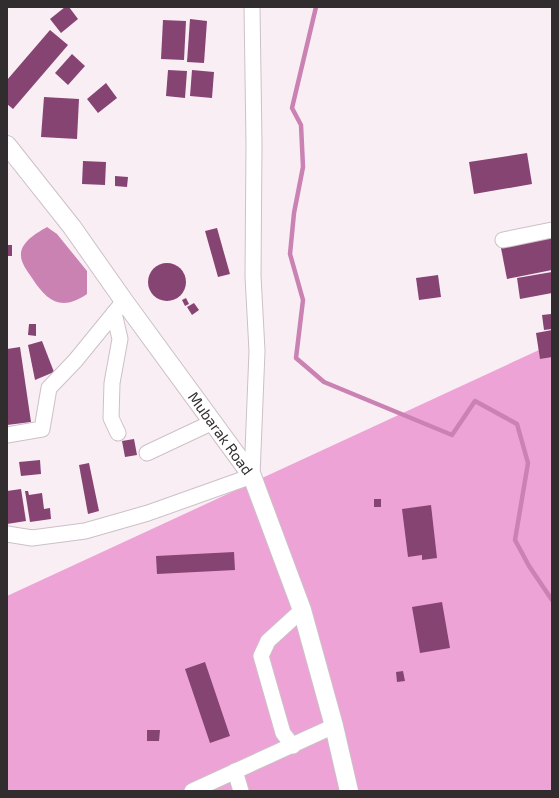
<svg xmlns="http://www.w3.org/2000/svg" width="559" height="798" viewBox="0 0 559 798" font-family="'Exo 2',sans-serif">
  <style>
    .forest { fill: #eea3d6 }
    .water { fill: #ca82b3 }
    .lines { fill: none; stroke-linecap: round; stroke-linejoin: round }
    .stream { stroke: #ca82b3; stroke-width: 4.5 }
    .building { fill: #864473 }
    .minor-casing { stroke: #ccc0c8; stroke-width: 17 }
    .tertiary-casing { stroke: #ccc0c8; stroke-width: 20 }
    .minor { stroke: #fff; stroke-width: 15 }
    .tertiary { stroke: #fff; stroke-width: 18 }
    .labels { text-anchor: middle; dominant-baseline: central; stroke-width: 4; stroke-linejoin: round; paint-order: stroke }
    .street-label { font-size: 15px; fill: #312d2f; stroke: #fff }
  </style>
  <rect width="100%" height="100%" fill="#faeef5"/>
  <path class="forest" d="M552,344V791H7V596Z"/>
  <path class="water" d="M47,227L57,234L87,271V294C61,312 47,301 32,278C28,272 21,263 21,256C20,242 37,233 47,227Z"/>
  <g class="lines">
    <path class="stream" d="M316,7L292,108L301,125L303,167L294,213L290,254L303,300L296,358L324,382L452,435L475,401L517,424L528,463L515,540L529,566L552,600"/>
  </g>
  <g class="building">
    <path d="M65,7H69L78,19L61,33L50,19Z"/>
    <path d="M190,19L207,21L204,63L187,62Z"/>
    <path d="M163,20L186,21L184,60L161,59Z"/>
    <path d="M50,30L68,45L13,109L7,104V80Z"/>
    <path d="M72,54L85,66L68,85L55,73Z"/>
    <path d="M168,70L187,71L185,98L166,96Z"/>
    <path d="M192,70L214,72L212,98L190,96Z"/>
    <path d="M106,83L117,98L98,113L87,99Z"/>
    <path d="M44,97L79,99L77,139L41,137Z"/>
    <path d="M527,153L532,184L474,194L469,162Z"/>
    <path d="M83,161L106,162L105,185L82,184Z"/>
    <path d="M115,176L128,177L127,187L115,186Z"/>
    <path d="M217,228L230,274L218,277L205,231Z"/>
    <path d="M552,238V270L507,279L501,248Z"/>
    <rect x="7" y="245" width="5" height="11"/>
    <circle cx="167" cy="282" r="19"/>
    <path d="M552,272V293L520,299L517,278Z"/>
    <path d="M438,275L441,297L419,300L416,278Z"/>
    <path d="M186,298L189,304L185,306L182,300Z"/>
    <path d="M194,303L199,310L192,315L187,307Z"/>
    <path d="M551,314L552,329L544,330L542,315Z"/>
    <path d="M29,324H36V336L28,335Z"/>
    <path d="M552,330V357L540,359L536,333Z"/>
    <path d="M42,341L54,372L35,380L28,345Z"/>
    <path d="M20,347L31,422L7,425V349Z"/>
    <path d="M134,439L137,455L125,457L122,441Z"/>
    <path d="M40,460L41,474L21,476L19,462Z"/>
    <path d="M89,463L99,511L88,514L79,465Z"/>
    <path d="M21,489L26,521L7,524V491Z"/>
    <path d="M25,491H28L29,495L42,493L44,509L50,508L51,519L30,522Z"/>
    <rect x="374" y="499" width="7" height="8"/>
    <path d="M431,505L437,558L422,560V555L408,557L402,509Z"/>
    <path d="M234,552L235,570L157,574L156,556Z"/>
    <path d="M442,602L450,648L420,653L412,607Z"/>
    <path d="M205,662L230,736L210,743L185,669Z"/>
    <path d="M403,671L405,681L397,682L396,672Z"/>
    <path d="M147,730H160L159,741H147Z"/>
  </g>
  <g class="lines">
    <g class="minor-casing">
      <g id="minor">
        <path d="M503,240L552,230"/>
        <path d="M114,313L120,339L112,383L111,418L118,433"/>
        <path d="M7,435L42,429L49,388L75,361L124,301"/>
        <path d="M147,453L213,422"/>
        <path d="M7,534L32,538L85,531L148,513L252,476L257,351L253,276L254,144L252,7"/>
        <path d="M293,746L283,733L261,656L268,641L302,610"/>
        <path d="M235,771L241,791"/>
        <path d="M192,791L334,726"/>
      </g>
    </g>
    <g class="tertiary-casing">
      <path id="tertiary" d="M7,145L72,227L124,301L252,476L302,610L334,726L349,791"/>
    </g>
    <use href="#minor" class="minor"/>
    <use href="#tertiary" class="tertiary"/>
  </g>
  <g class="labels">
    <g class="street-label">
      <text transform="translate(221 433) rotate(54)">Mubarak Road</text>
    </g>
  </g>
  <rect width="559" height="798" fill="none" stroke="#312d2f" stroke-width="16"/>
</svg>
